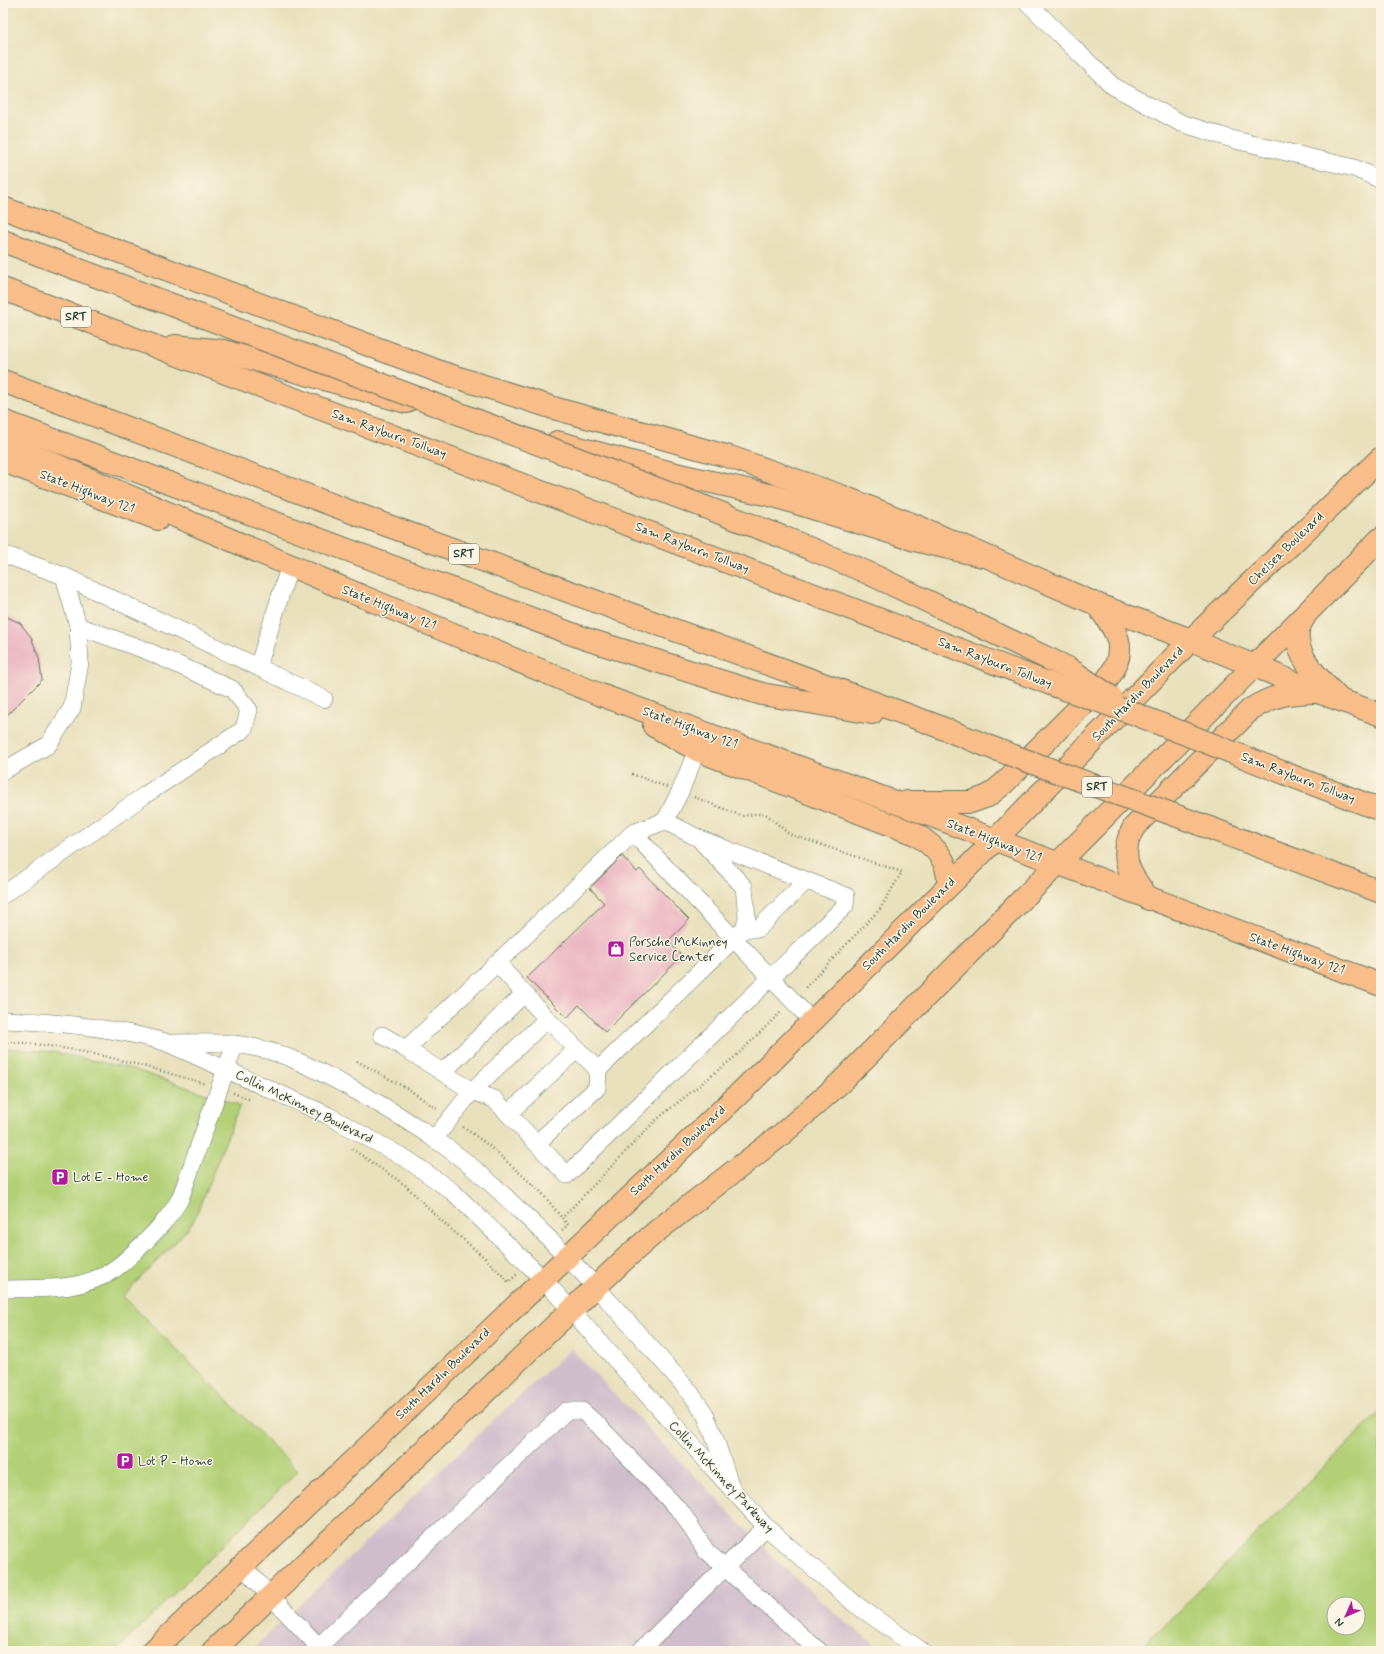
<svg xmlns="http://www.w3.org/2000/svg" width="1384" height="1654" viewBox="0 0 1384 1654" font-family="Mynerve,sans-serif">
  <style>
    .industrial { fill: #d0bdcc }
    .green { fill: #b3d077; stroke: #698656; fill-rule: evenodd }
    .building { fill: #e9aebf }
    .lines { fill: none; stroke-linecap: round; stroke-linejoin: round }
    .minor-casing { stroke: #657663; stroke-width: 18 }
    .major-casing { stroke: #657663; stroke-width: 24 }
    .highway-casing { stroke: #657663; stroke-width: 24 }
    .path { stroke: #657663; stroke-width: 2.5; stroke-dasharray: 1 3; stroke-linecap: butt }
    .minor { stroke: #fff; stroke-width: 17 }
    .major { stroke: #f8bd89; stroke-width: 22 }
    .highway { stroke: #f8bd89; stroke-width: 22 }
    .highway-bridge-casing { stroke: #657663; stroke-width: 24; stroke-linecap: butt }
    .highway-bridge { stroke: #f8bd89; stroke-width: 22 }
    .labels { text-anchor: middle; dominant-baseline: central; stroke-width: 3; stroke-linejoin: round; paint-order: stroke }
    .shield { fill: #fcf5e5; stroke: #617469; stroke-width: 1 }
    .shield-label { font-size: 12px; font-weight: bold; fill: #1f3d34 }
    .street-label { font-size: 13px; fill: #1f3d34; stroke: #fcf5e5 }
    .poi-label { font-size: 13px; fill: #1f3d34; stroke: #fcf5e5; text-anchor: start }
  </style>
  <rect width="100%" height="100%" fill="#fcf5e5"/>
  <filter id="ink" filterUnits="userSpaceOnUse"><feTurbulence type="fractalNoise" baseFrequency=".025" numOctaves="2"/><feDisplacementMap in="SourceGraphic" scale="8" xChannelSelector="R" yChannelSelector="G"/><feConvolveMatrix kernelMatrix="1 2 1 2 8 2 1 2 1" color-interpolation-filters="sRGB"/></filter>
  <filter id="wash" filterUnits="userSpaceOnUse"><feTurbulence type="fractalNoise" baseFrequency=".012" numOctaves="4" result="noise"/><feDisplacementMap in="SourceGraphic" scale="16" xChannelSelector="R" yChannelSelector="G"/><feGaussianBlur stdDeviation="0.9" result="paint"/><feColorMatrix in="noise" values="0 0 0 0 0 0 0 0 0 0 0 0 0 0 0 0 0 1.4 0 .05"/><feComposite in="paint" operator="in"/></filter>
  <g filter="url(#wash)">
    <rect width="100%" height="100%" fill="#e8e0bb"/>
    <path class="industrial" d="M571,1349L775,1559L831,1610L883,1651H251L486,1427Z"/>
    <g class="green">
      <path d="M3,1048L53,1052L129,1068L240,1105L194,1220L184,1233L123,1296L298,1471L116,1651H3Z"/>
      <path d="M1381,1411V1651H1138ZM1334,1604H1358V1628H1334Z"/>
    </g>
    <g id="blocks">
      <g class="building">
        <path d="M3,615L20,623L31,637L39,658L42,680L4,718Z"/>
        <path d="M622,856L637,872L640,869L689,920L668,941L682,956L605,1032L579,1005L567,1018L527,978L604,903L590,888Z"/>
      </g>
    </g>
  </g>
  <g filter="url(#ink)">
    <use href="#blocks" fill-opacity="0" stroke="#657663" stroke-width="1"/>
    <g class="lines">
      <g class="minor-casing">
        <g id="minor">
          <path d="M1028,3L1058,33L1113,86L1181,123L1235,140L1354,168L1381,180"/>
          <path d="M3,554L64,576L258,667"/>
          <path d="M289,568L258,667L324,699"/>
          <path d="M697,750L680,792L665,821L633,833L812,1021"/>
          <path d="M3,771L48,745L72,708L80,663L78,626L64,576"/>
          <path d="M702,842L744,887L747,918L744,929"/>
          <path d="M3,895L145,795L244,729L249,710L232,689L145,650L78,626"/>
          <path d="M497,963L633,833"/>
          <path d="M547,1019L497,963L406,1049L472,1091L494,1099L567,1175L845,906L846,896L700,839L665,821"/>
          <path d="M3,1020C58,1022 112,1027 165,1042L327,1115L408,1160L453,1192L543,1279L766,1527L855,1604L922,1651"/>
          <path d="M382,1035L406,1049"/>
          <path d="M173,1043C201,1043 230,1041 257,1048C288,1054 319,1071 347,1086C381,1104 414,1124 446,1147C471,1165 495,1186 517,1208C579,1265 634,1329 690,1392L705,1414L714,1436L730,1484"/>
          <path d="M443,1072L524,994"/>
          <path d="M508,1114L577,1049"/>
          <path d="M434,1139L472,1091L547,1019L598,1070L744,929H758L806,881"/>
          <path d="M537,1143L597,1088L598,1070"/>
          <path d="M3,1289C39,1288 81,1292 113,1270C124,1263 133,1253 143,1244C157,1230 170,1217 180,1199L235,1044"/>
          <path d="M242,1566L323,1651"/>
          <path d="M314,1651L566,1411H582L599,1426L682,1513L706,1551L819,1651"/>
          <path d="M640,1651L766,1527"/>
        </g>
      </g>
      <g class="major-casing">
        <g id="major">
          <path d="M3,208L443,373L557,409L730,457L841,496L919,527L1096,604L1191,640L1318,692L1381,715"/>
          <path d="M3,461L158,519"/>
          <path d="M342,588L598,694L892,801L1381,985"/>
          <path d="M1306,614C1303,620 1299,625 1298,631C1294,657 1321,680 1337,697"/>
          <path d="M654,726L697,750L915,834C935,846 950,861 948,886"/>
          <path d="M907,802H971L988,796L1003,784L1107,680C1130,649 1117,631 1096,604"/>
          <path d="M1149,899C1130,875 1117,857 1134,827L1251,709C1275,695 1286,693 1313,692"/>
          <path d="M153,1651L744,1089L994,841L1191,640L1381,458"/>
          <path d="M213,1651L626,1258L658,1230L781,1135L840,1083L1381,538"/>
        </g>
      </g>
      <g class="highway-casing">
        <g id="highway">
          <path d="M3,241L175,306"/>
          <path d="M3,289L1056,686"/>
          <path d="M175,346L224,351L406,402"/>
          <path d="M3,381L386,525L927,722L995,749"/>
          <path d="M3,421L583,638L762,694L872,713"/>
          <path d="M3,442L359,595"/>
          <path d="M557,442L680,475L774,496L915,540L983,556"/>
          <path d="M705,507L785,538L866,572L1068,668"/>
          <path d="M1297,778L1381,810"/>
          <path d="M1199,824L1381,892"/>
        </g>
      </g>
      <g class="path">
        <path d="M632,774L667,787"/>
        <path d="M694,797L742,816L755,814H766L789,834L902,872L880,909L804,989"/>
        <path d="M3,1042C71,1044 141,1065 206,1084"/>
        <path d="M357,1061L408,1089L437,1109"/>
        <path d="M233,1093L251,1100"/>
        <path d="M463,1127L487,1144L541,1192L562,1218"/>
        <path d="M352,1149L405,1185L445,1224L486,1259L509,1282L517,1274"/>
        <path d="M562,1230L568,1225L562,1218L656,1120L736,1056L782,1011"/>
      </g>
      <use href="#minor" class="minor"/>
      <use href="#major" class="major"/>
      <use href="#highway" class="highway"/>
      <g class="highway-bridge-casing">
        <g id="highway-bridge">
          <path d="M175,306L705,507"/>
          <path d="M1068,668L1111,697"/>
          <path d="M1056,686L1135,714L1297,778"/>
          <path d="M995,749L1199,824"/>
        </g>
      </g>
      <use href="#highway-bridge" class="highway-bridge"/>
    </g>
  </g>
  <defs>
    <g id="shop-square" transform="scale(0.9)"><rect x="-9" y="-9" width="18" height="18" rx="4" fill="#b5179e" stroke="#fcf5e5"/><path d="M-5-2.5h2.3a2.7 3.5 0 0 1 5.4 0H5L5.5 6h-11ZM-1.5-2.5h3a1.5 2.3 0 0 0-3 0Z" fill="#fff"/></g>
    <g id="parking-square" transform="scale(0.9)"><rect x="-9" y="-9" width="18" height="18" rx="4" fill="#b5179e" stroke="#fcf5e5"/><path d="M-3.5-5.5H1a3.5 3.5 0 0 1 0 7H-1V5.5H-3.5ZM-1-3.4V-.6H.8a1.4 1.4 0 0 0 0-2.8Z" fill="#fff"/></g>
  </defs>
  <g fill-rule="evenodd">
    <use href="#shop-square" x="616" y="949"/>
    <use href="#parking-square" x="60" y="1177"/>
    <use href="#parking-square" x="125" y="1461"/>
  </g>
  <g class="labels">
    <g class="shield">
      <rect x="61" y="307" width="30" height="20" rx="3"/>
      <rect x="449" y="544" width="30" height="20" rx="3"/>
      <rect x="1082" y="777" width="30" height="20" rx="3"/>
    </g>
    <g class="shield-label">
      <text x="76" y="317">SRT</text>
      <text x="464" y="554">SRT</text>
      <text x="1097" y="787">SRT</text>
    </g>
    <g class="street-label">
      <text transform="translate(389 434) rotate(20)">Sam Rayburn Tollway</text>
      <text transform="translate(87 492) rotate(21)">State Highway 121</text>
      <text transform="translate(692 548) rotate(21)">Sam Rayburn Tollway</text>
      <text transform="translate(1286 549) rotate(-44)">Chelsea Boulevard</text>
      <text transform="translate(389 608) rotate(22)">State Highway 121</text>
      <text transform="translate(995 663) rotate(21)">Sam Rayburn Tollway</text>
      <text transform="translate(1138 694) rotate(-46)">South Hardin Boulevard</text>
      <text transform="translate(690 728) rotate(20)">State Highway 121</text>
      <text transform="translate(1298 778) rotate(21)">Sam Rayburn Tollway</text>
      <text transform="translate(994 841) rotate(21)">State Highway 121</text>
      <text transform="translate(909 924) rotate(-45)">South Hardin Boulevard</text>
      <text transform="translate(1297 954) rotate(20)">State Highway 121</text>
      <text transform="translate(304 1107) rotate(26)">Collin McKinney Boulevard</text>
      <text transform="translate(678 1151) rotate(-43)">South Hardin Boulevard</text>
      <text transform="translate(443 1374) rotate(-44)">South Hardin Boulevard</text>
      <text transform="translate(721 1477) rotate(47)">Collin McKinney Parkway</text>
    </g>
    <g class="poi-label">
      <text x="629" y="942">Porsche McKinney<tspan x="629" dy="15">Service Center</tspan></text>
      <text x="73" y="1177">Lot E - Home</text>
      <text x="138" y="1461">Lot P - Home</text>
    </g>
  </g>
  <rect width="1384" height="1654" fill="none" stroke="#fcf5e5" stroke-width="16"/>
  <g transform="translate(1346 1616) rotate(225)"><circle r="19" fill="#fcf5e5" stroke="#a4ab9e"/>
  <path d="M0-3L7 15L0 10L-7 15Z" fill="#b5179e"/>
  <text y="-6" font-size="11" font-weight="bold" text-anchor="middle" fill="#1f3d34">N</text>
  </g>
</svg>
